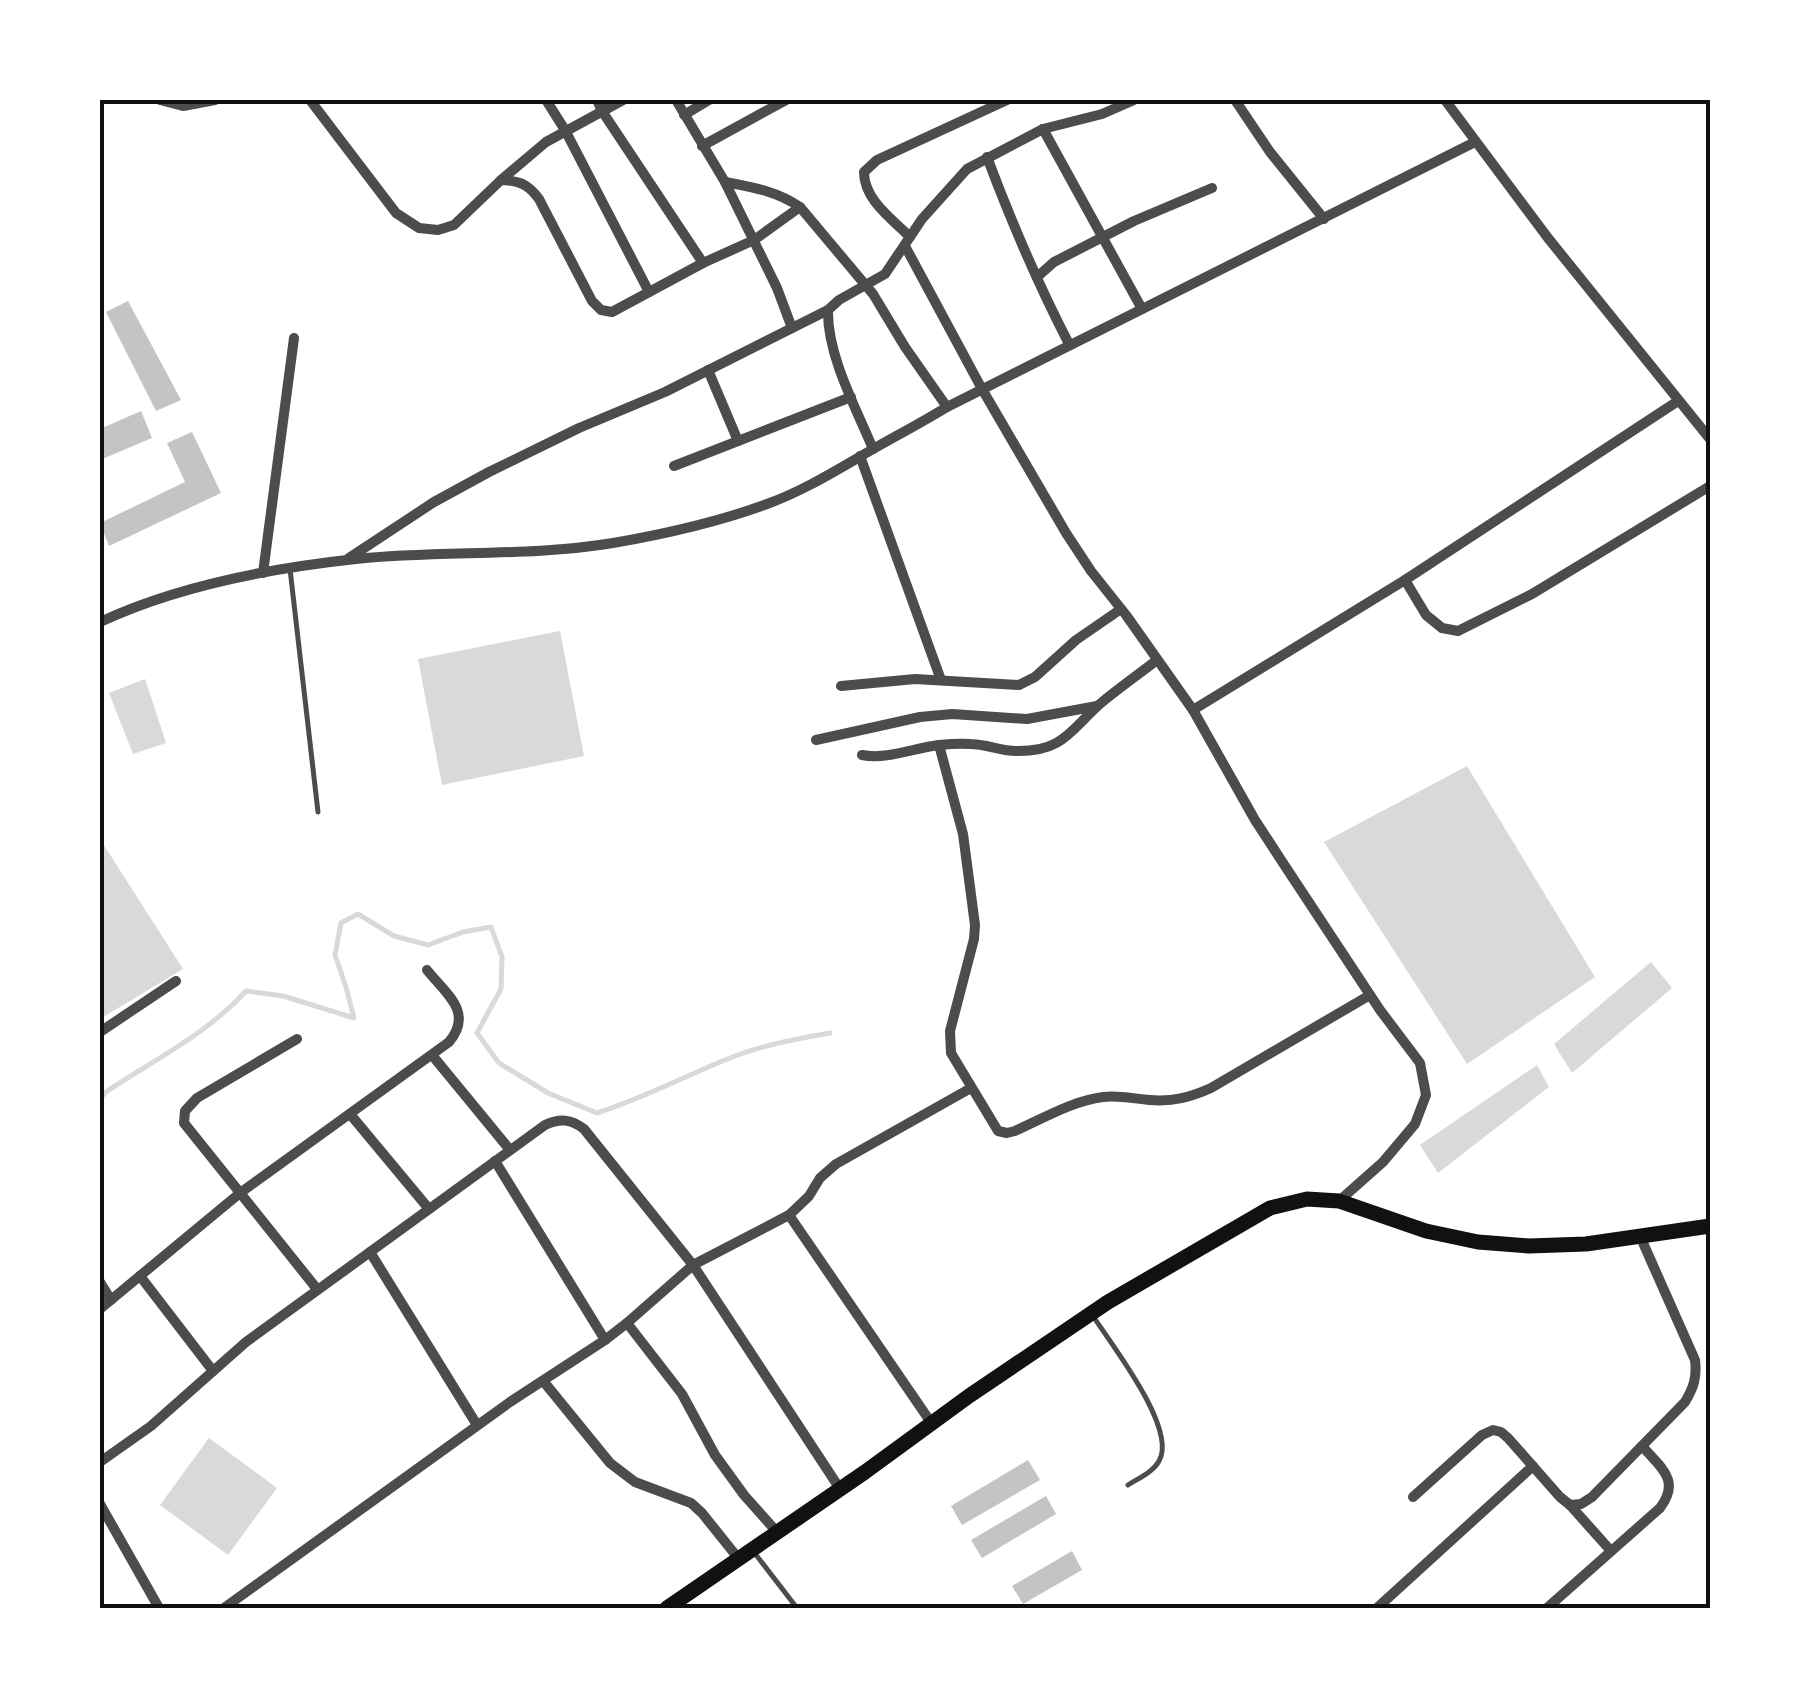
<svg xmlns="http://www.w3.org/2000/svg" width="1810" height="1708" viewBox="0 0 1810 1708" font-family="Quicksand,sans-serif">
  <style>
    .water { fill: #d9d9d9 }
    .lines { fill: none; stroke-linecap: round; stroke-linejoin: round }
    .stream { stroke: #d9d9d9; stroke-width: 5 }
    .building { fill: #c4c4c4 }
    .service { stroke: #4c4c4c; stroke-width: 5 }
    .minor { stroke: #4c4c4c; stroke-width: 10 }
    .secondary { stroke: #111; stroke-width: 15 }
    .neatline { fill: none; stroke: #111; stroke-width: 4 }
  </style>
  <rect width="100%" height="100%" fill="#fff"/>
  <g class="water">
    <path d="M560,631L584,756L442,785L418,659Z"/>
    <path d="M145,679L166,743L133,754L109,693Z"/>
    <path d="M1467,766L1595,977L1467,1064L1324,842Z"/>
    <path d="M100,839L183,969L100,1019Z"/>
    <path d="M1651,962L1672,988L1572,1073L1554,1044Z"/>
    <path d="M1537,1065L1549,1087L1438,1173L1420,1145Z"/>
    <path d="M209,1438L277,1488L228,1555L160,1505Z"/>
  </g>
  <g class="lines">
    <path class="stream" d="M100,1099L106,1092C154,1060 207,1034 246,991L283,996L354,1018L346,987L335,955L341,923L358,914L394,936L428,945L463,932L491,927L502,957L501,989L477,1033L499,1063L548,1093L597,1113C644,1098 685,1076 730,1058C762,1045 797,1039 830,1033"/>
  </g>
  <g class="building">
    <path d="M128,301L181,400L156,411L106,312Z"/>
    <path d="M141,411L152,438L100,460V429Z"/>
    <path d="M192,432L221,493L109,546L100,523L185,482L167,443Z"/>
    <path d="M1028,1460L1040,1480L962,1525L951,1506Z"/>
    <path d="M1046,1496L1056,1514L982,1558L971,1540Z"/>
    <path d="M1072,1551L1082,1570L1023,1604L1012,1586Z"/>
  </g>
  <g class="lines">
    <g class="service">
      <path d="M290,569L318,812"/>
      <path d="M1093,1316C1111,1344 1178,1429 1159,1461C1153,1472 1139,1478 1128,1485"/>
      <path d="M753,1551L797,1608"/>
    </g>
    <g class="minor">
      <path d="M160,100L183,106L215,100"/>
      <path d="M310,100L396,213L419,228L438,230L454,225L501,180C520,181 528,184 539,199L592,301L601,310L612,312L703,263L754,240L800,207"/>
      <path d="M546,100L565,130L649,292"/>
      <path d="M597,100L602,111L703,263"/>
      <path d="M676,100L725,182L777,288L792,328"/>
      <path d="M1235,100L1270,152L1324,219"/>
      <path d="M1445,100L1548,238L1710,439"/>
      <path d="M684,115L709,100"/>
      <path d="M1043,129L1142,309"/>
      <path d="M702,146L786,100"/>
      <path d="M987,157C1011,221 1038,284 1069,344"/>
      <path d="M501,180L546,142L623,100"/>
      <path d="M725,182C752,187 777,191 800,207L873,294L905,347L947,407"/>
      <path d="M910,237C892,219 864,200 864,172L877,160L1007,100"/>
      <path d="M905,246L982,389L1066,533L1091,571L1126,615L1193,710L1255,820L1283,863L1380,1010L1420,1063L1426,1095L1415,1124L1383,1162L1339,1201"/>
      <path d="M1037,277L1054,262L1134,221L1212,188"/>
      <path d="M708,370L738,441"/>
      <path d="M873,449C856,408 827,355 828,310L839,300L885,274L922,219L967,169L1043,129L1102,114L1134,100"/>
      <path d="M860,456L941,680"/>
      <path d="M674,466L851,397"/>
      <path d="M349,558L434,502L489,472L579,428L665,392L828,310"/>
      <path d="M263,573L294,338"/>
      <path d="M1405,580L1426,615L1442,628L1458,631L1532,594L1710,486"/>
      <path d="M100,622C177,586 272,568 356,559C442,550 529,557 613,543C665,534 718,522 767,504C803,491 835,471 868,452C894,437 921,423 947,407L1475,142"/>
      <path d="M841,686L915,679L1019,685L1035,677L1076,640L1121,609"/>
      <path d="M1193,710L1405,580L1678,401"/>
      <path d="M816,740L920,717L952,714L1027,719L1097,706"/>
      <path d="M939,745L963,834L975,925L974,939L950,1031L951,1053L998,1131L1007,1133L1015,1131C1044,1118 1072,1101 1103,1097C1119,1095 1135,1099 1150,1100C1173,1102 1191,1097 1211,1088L1370,995"/>
      <path d="M862,755C887,760 914,748 939,745C949,744 960,743 970,744C986,744 1001,751 1016,751C1064,752 1071,729 1101,703C1119,688 1139,674 1157,660"/>
      <path d="M100,1032L176,981"/>
      <path d="M297,1039L197,1098L185,1111L184,1123L317,1289"/>
      <path d="M432,1055L510,1150"/>
      <path d="M350,1114L429,1209"/>
      <path d="M495,1161L605,1340"/>
      <path d="M789,1215L932,1424"/>
      <path d="M370,1252L477,1425"/>
      <path d="M140,1276L213,1371"/>
      <path d="M100,1282L111,1300"/>
      <path d="M100,1309L240,1193L449,1042C474,1012 446,994 427,970"/>
      <path d="M627,1323L682,1394L715,1455L744,1495L776,1531"/>
      <path d="M544,1382L610,1463L635,1482L691,1503L702,1513L738,1558"/>
      <path d="M100,1462L151,1426L246,1342L545,1125C560,1118 571,1119 584,1129L693,1265L840,1489"/>
      <path d="M1413,1497L1482,1435L1493,1430L1501,1432L1508,1438L1560,1497L1570,1505L1581,1504L1592,1497L1685,1402C1694,1387 1697,1377 1695,1360L1640,1236"/>
      <path d="M100,1504L159,1608"/>
      <path d="M1570,1505L1611,1551"/>
      <path d="M224,1608L510,1402L605,1340L627,1323L693,1265L789,1215L809,1196L820,1178L836,1164L971,1088"/>
      <path d="M1377,1608L1533,1466"/>
      <path d="M1547,1608L1660,1508C1681,1480 1661,1468 1642,1446"/>
    </g>
    <path class="secondary" d="M667,1608L865,1472L969,1396L1108,1302L1270,1208L1307,1199L1339,1201L1426,1231L1478,1242L1529,1246L1586,1244L1710,1226"/>
  </g>
  <rect width="1810" height="1708" fill="none" stroke="#ffffff" stroke-width="205"/>
  <rect x="102" y="102" width="1606" height="1504" class="neatline"/>
</svg>
